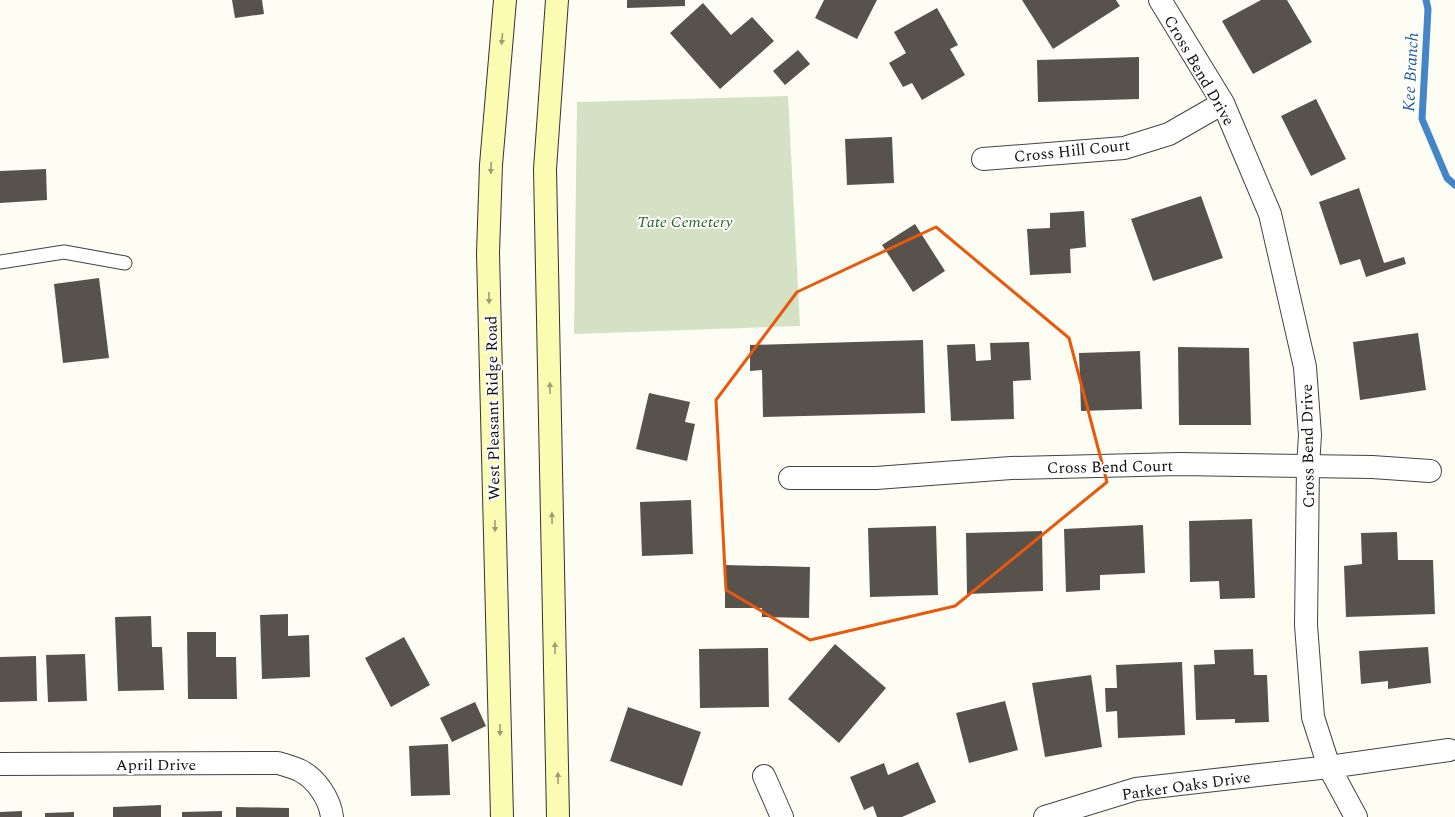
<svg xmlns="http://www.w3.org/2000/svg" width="1455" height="817" viewBox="0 0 1455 817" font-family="Spectral,serif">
	<rect width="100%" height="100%" fill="#fefdf3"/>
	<path fill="#d4e1c4" d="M 788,96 L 800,326 L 574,334 L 577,102 Z"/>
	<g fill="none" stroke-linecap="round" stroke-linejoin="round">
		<path stroke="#4485c8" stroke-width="7" d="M 1426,0 L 1428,9 L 1422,119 L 1447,178 L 1455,185"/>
	</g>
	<path fill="#58524c" d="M 232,0 L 262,0 L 264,14 L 235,18 Z
		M 627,0 L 685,0 L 685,6 L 627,8 Z
		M 824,0 L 877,0 L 857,39 L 815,18 Z
		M 1022,0 L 1116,0 L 1120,6 L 1053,49 Z
		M 1261,0 L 1287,0 L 1312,42 L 1253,74 L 1222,21 Z
		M 703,3 L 731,35 L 752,17 L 774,41 L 720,89 L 670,33 Z
		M 937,8 L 958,45 L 950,49 L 965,75 L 922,100 L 912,83 L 903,87 L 889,63 L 906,53 L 894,32 Z
		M 798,50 L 810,64 L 785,85 L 773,71 Z
		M 1139,57 L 1139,99 L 1038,102 L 1037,60 Z
		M 1316,99 L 1346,159 L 1311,176 L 1281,116 Z
		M 892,137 L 894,183 L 847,185 L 845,139 Z
		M 46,169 L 47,200 L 0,203 L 0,171 Z
		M 1359,188 L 1384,263 L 1404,257 L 1406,264 L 1366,277 L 1360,259 L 1340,265 L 1319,202 Z
		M 1201,196 L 1223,258 L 1153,281 L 1131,219 Z
		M 1084,211 L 1086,247 L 1070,249 L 1071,273 L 1030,275 L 1027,229 L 1050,228 L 1050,213 Z
		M 915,224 L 945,271 L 913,292 L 882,245 Z
		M 99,278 L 109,358 L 63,363 L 54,284 Z
		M 1418,333 L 1426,390 L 1360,400 L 1353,342 Z
		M 923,340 L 925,413 L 763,417 L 762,370 L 750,371 L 750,345 Z
		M 1029,342 L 1031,380 L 1013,381 L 1014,419 L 951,421 L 947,345 L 975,344 L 976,361 L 991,360 L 990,343 Z
		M 1178,347 L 1249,348 L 1251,425 L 1179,425 Z
		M 1140,351 L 1142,409 L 1081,411 L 1079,353 Z
		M 649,393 L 690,402 L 685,422 L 695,424 L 687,461 L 636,449 Z
		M 691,500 L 693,554 L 642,556 L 640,502 Z
		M 1252,519 L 1255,598 L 1220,599 L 1219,581 L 1190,582 L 1189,521 Z
		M 1143,525 L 1145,573 L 1100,575 L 1100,590 L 1066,592 L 1064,529 Z
		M 936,526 L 938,595 L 870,597 L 868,528 Z
		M 1042,531 L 1043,591 L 967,594 L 966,533 Z
		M 1397,532 L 1398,560 L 1433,560 L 1435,614 L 1346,617 L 1344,566 L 1362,564 L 1361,533 Z
		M 725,565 L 810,567 L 809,618 L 762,617 L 762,608 L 725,608 Z
		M 288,614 L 288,636 L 309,635 L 310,677 L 262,679 L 260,615 Z
		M 151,616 L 152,647 L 162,647 L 164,690 L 118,691 L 115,617 Z
		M 187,632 L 216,632 L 216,657 L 236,657 L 237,699 L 188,699 Z
		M 404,637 L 430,685 L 391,707 L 365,658 Z
		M 835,644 L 886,688 L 839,743 L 788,699 Z
		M 1428,647 L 1431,683 L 1388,689 L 1388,681 L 1361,684 L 1359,651 Z
		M 768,648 L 769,707 L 700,708 L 699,649 Z
		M 1253,649 L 1254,675 L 1267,675 L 1269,722 L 1235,723 L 1235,719 L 1196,720 L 1194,665 L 1215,664 L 1214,650 Z
		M 85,654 L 87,701 L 48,702 L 46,655 Z
		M 36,656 L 37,701 L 0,702 L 0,657 Z
		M 1182,662 L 1185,735 L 1118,738 L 1117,711 L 1106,712 L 1105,688 L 1117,688 L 1116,665 Z
		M 1091,675 L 1102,747 L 1045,757 L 1032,683 Z
		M 1005,701 L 1018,750 L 969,763 L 956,713 Z
		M 475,702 L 486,726 L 452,742 L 440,718 Z
		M 628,707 L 701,732 L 682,786 L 610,761 Z
		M 448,744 L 450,795 L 411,796 L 409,746 Z
		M 918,762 L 936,802 L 902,817 L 877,817 L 873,806 L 864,810 L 850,777 L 884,763 L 888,775 Z
		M 161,805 L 161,817 L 113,817 L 113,807 Z
		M 236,807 L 289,808 L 289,817 L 236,817 Z
		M 22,811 L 22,817 L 0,817 L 0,812 Z
		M 222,811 L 222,817 L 182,817 L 182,812 Z
		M 74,812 L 74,817 L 45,817 L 45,813 Z"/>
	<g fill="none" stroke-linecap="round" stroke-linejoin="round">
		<defs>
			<path id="service" d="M 0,262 L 64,252 L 125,263"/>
			<path id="minor" d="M 1160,0 L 1223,103 L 1270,214 L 1305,367 L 1310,435 L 1308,466 L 1306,625 L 1313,717 L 1329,767 L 1356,817
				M 983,159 L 1124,148 L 1169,134 L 1223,103
				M 790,478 L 876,478 L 1011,468 L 1179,464 L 1372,467 L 1430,471
				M 0,764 L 278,763 C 285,765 292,767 299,770 C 316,778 330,799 332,817
				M 764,776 L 782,817
				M 1045,817 L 1136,789 L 1329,767 L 1449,750"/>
			<path id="secondary" d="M 557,0 L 545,169 L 558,817
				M 502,817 L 488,253 L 491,165 L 505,0"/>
		</defs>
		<use href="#service" stroke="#434343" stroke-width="15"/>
		<use href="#minor" stroke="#434343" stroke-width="24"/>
		<use href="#secondary" stroke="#323232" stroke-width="24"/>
		<use href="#service" stroke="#fff" stroke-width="13"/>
		<use href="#minor" stroke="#fff" stroke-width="22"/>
		<use href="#secondary" stroke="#fbfbb1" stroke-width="22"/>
	</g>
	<defs><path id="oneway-solid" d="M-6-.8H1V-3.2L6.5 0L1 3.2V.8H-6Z"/></defs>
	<g fill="#9d9d71">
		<use href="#oneway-solid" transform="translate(502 39) rotate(95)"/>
		<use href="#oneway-solid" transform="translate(491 168) rotate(92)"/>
		<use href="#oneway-solid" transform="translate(489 298) rotate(89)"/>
		<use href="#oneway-solid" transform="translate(550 388) rotate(-91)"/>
		<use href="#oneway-solid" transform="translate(552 518) rotate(-91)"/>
		<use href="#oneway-solid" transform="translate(495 526) rotate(89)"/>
		<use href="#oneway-solid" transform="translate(555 648) rotate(-91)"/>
		<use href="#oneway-solid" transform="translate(500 730) rotate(89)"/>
		<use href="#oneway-solid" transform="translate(558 778) rotate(-91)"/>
	</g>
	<path fill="none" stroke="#e8590c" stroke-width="3" stroke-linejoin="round" d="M 936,227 L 1069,338 L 1107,482 L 955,606 L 810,640 L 726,590 L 716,400 L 797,292 Z"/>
	<g text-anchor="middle" stroke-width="4" stroke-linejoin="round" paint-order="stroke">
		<g font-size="16" fill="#101010" stroke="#fff">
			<text transform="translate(1200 70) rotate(60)" y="6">Cross Bend Drive</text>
			<text transform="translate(1072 150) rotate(-6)" y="6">Cross Hill Court</text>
			<text transform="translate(492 408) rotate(-91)" y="6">West Pleasant Ridge Road</text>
			<text transform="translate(1307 446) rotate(-91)" y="6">Cross Bend Drive</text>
			<text transform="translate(1110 466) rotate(-1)" y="6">Cross Bend Court</text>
			<text x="156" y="770">April Drive</text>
			<text transform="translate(1186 785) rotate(-8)" y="6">Parker Oaks Drive</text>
		</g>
		<g font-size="16" font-style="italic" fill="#296522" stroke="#fff">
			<text x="685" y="227">Tate Cemetery</text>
		</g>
		<g font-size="17" font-style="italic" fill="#1d589d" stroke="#fff">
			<text transform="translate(1410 72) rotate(-87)" y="6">Kee Branch</text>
		</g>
	</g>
</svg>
